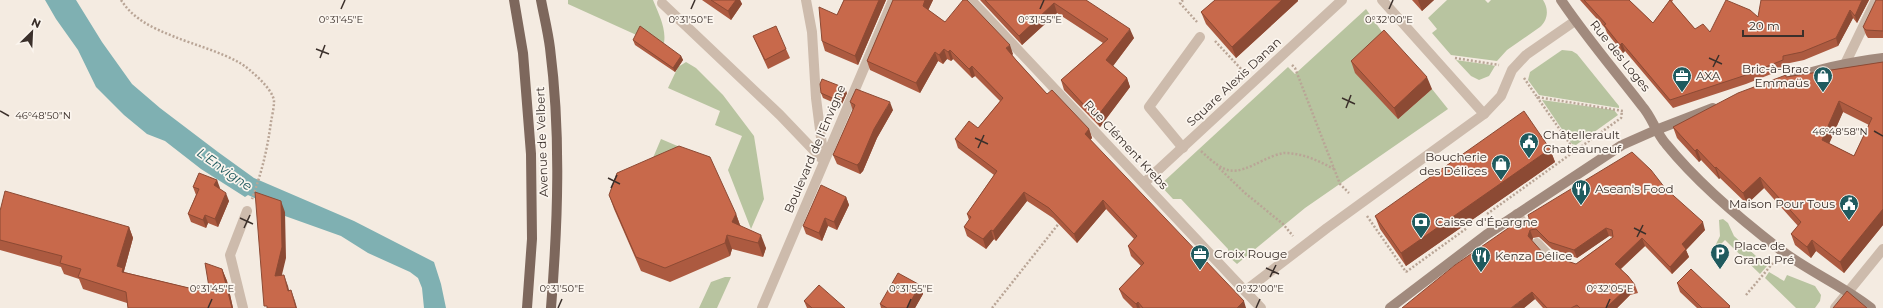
<svg xmlns="http://www.w3.org/2000/svg" width="1883" height="308" viewBox="0 0 1883 308" font-family="Montserrat,sans-serif">
	<rect width="100%" height="100%" fill="#f4ebe1"/>
	<path fill="#b8c4a0" d="M 568,0 L 653,0 C 659,15 668,31 663,47 L 568,4 Z
		M 1447,0 L 1485,0 L 1488,3 L 1491,0 L 1543,0 C 1549,9 1548,20 1540,27 L 1507,50 L 1497,61 L 1451,55 L 1432,33 L 1437,29 L 1428,18 Z
		M 1366,9 L 1389,42 L 1398,119 L 1432,89 L 1448,109 L 1305,208 L 1237,264 L 1228,256 L 1228,249 L 1181,199 L 1173,199 L 1160,185 L 1288,67 L 1295,74 Z
		M 1562,50 L 1572,51 L 1577,54 L 1619,106 L 1619,108 L 1539,95 L 1528,80 L 1530,72 Z
		M 1456,60 L 1491,65 L 1495,66 L 1489,76 L 1479,80 L 1471,76 Z
		M 686,62 L 696,68 L 723,95 L 754,136 L 764,199 L 751,229 L 728,170 L 742,136 L 715,125 L 720,111 L 668,88 L 678,67 Z
		M 1542,100 L 1614,110 L 1618,115 L 1576,145 L 1572,144 Z
		M 661,139 L 694,153 L 647,172 Z
		M 1723,219 L 1728,223 L 1734,236 L 1767,266 L 1760,274 L 1725,240 L 1714,251 L 1713,250 L 1720,236 L 1719,220 Z
		M 1769,272 L 1784,281 L 1787,275 L 1815,286 L 1821,295 L 1820,301 L 1815,308 L 1796,308 L 1765,278 Z
		M 725,277 L 731,277 L 717,308 L 699,308 L 711,282 Z"/>
	<path fill="#7fb0b2" d="M 45,0 L 76,0 L 102,42 L 132,84 L 160,108 L 218,152 L 254,178 L 354,221 L 434,262 L 441,284 L 446,308 L 424,308 L 422,288 L 418,278 L 410,272 L 368,253 L 341,236 L 285,216 L 285,212 L 248,195 L 245,197 L 201,169 L 165,141 L 147,134 L 124,115 L 96,87 L 78,50 L 56,19 Z"/>
	<g fill="none" stroke-linecap="round" stroke-linejoin="round">
		<path stroke="#b9a596" stroke-width="2.5" stroke-dasharray="2 2" stroke-linecap="butt" d="M 121,0 C 134,20 153,28 175,37 C 195,45 221,52 240,63 C 250,69 273,89 274,101 C 274,108 272,116 271,122 C 267,151 262,171 252,199
			M 1183,0 L 1180,3 L 1197,22
			M 1215,41 L 1243,71
			M 1455,58 L 1499,65
			M 1292,65 L 1295,68 L 1340,184 L 1349,193
			M 1524,78 L 1537,97 L 1623,111
			M 1537,97 L 1575,151
			M 1201,151 C 1227,175 1232,176 1264,160 C 1270,157 1278,154 1284,153 C 1303,153 1319,161 1334,169
			M 1219,168 L 1245,193 L 1283,224 L 1293,236
			M 1487,214 L 1621,118 L 1622,111
			M 1367,216 L 1406,272
			M 1406,272 L 1467,228
			M 1746,295 L 1773,263
			M 992,308 L 1060,222"/>
		<path stroke="#cdbbac" stroke-width="10" d="M 1183,148 L 1149,107 L 1200,37
			M 1517,214 L 1525,226
			M 1537,243 L 1548,255 L 1559,259
			M 1245,291 L 1327,228 L 1484,114 L 1501,96 L 1512,70 L 1526,55 L 1575,21"/>
		<path stroke="#cdbbac" stroke-width="10" d="M 806,0 L 812,32 L 816,98 L 824,161
			M 971,0 L 1261,308
			M 1382,0 L 1484,114
			M 662,3 L 780,115 L 824,161
			M 1846,62 L 1876,0
			M 1144,183 L 1342,0
			M 243,308 L 230,255 L 247,211
			M 762,308 L 893,0
			M 1835,308 L 1883,249"/>
		<path stroke="#a18a7d" stroke-width="10" d="M 1561,0 C 1586,37 1615,71 1642,106 C 1652,117 1656,133 1666,144 C 1696,181 1744,222 1782,251 C 1810,272 1843,286 1871,308
			M 1794,78 C 1824,67 1852,62 1883,58
			M 1390,308 L 1486,235 L 1622,145 L 1656,130 L 1713,108"/>
		<path stroke="#7d675c" stroke-width="10" d="M 514,0 L 523,53 L 531,154 L 532,239 L 527,308
			M 541,0 C 544,16 548,32 550,48 C 561,134 558,221 551,308"/>
	</g>
	<path fill="#ac5a40" fill-rule="evenodd" d="M 702,0 L 740,0 L 742,4 L 731,20 Z
		M 844,0 L 886,0 L 858,65 L 825,51 L 822,41 L 837,15 Z
		M 893,0 L 933,0 L 928,10 L 945,22 L 1013,54 L 1012,55 L 1016,60 L 1047,94 L 1089,129 L 1092,138 L 1090,140 L 1246,308 L 1133,308 L 1123,298 L 1119,289 L 1141,266 L 1131,256 L 1128,246 L 1134,239 L 1106,209 L 1077,243 L 1053,218 L 1027,201 L 996,241 L 994,239 L 986,249 L 967,236 L 964,227 L 969,220 L 967,214 L 994,175 L 958,148 L 955,139 L 978,128 L 1000,101 L 975,76 L 972,78 L 953,59 L 951,61 L 947,59 L 943,64 L 938,61 L 920,93 L 870,70 L 867,61 Z
		M 980,0 L 1086,0 L 1134,38 L 1113,66 L 1127,78 L 1130,87 L 1100,127 L 1064,90 L 1061,80 L 1103,43 L 1057,13 L 1022,45 Z
		M 1215,0 L 1298,0 L 1298,1 L 1236,58 L 1206,24 L 1201,12 Z
		M 1412,0 L 1434,0 L 1422,11 Z
		M 1580,0 L 1629,0 L 1653,23 L 1669,1 L 1669,0 L 1673,0 L 1672,2 L 1695,29 L 1710,32 L 1758,17 L 1869,0 L 1857,23 L 1853,18 L 1838,46 L 1804,60 L 1785,64 L 1786,68 L 1746,84 L 1673,108 L 1625,51 L 1623,53 L 1607,33 L 1605,28 Z
		M 1883,0 L 1883,38 L 1868,38 L 1866,35 L 1863,27 Z
		M 753,36 L 786,49 L 790,58 L 768,69 L 757,45 Z
		M 633,40 L 681,56 L 683,60 L 675,72 L 635,45 Z
		M 1351,61 L 1432,89 L 1398,119 L 1355,73 Z
		M 1883,62 L 1883,225 L 1844,273 L 1816,251 L 1811,258 L 1795,245 L 1791,234 L 1798,226 L 1764,188 L 1747,204 L 1720,178 L 1719,179 L 1701,160 L 1699,162 L 1677,138 L 1673,127 L 1786,77 ZM 1843,112 L 1869,125 L 1854,156 L 1829,143 Z
		M 821,93 L 847,93 L 841,106 L 823,98 Z
		M 850,102 L 893,110 L 877,138 L 863,171 L 860,174 L 837,164 L 833,155 L 853,111 Z
		M 1550,149 L 1555,162 L 1406,266 L 1380,229 L 1375,216 Z
		M 217,180 L 219,189 L 229,201 L 218,227 L 208,223 L 206,228 L 191,222 L 188,214 L 196,195 L 193,187 Z
		M 1665,188 L 1705,230 L 1686,250 L 1689,257 L 1672,274 L 1645,246 L 1621,269 L 1635,285 L 1638,293 L 1630,295 L 1617,308 L 1543,308 L 1535,299 L 1524,308 L 1522,225 ZM 1609,236 L 1613,237 L 1576,264 L 1543,253 L 1532,241 L 1533,238 L 1539,237 L 1552,249 L 1577,258 Z
		M 609,195 L 736,214 L 740,225 L 766,248 L 763,257 L 732,249 L 730,256 L 670,282 L 641,271 L 614,209 Z
		M 846,197 L 849,205 L 837,230 L 828,226 L 822,241 L 806,234 L 803,226 Z
		M 0,211 L 129,227 L 133,238 L 124,271 L 124,272 L 210,293 L 222,269 L 227,281 L 233,308 L 128,308 L 127,303 L 83,289 L 79,279 L 64,274 L 61,267 L 0,250 Z
		M 1677,283 L 1730,306 L 1730,308 L 1697,308 L 1680,292 Z
		M 920,285 L 923,294 L 915,308 L 881,308 L 880,304 Z
		M 804,301 L 845,308 L 807,308 Z"/>
	<path fill="#8c4a34" d="M 736,0 L 740,0 L 742,4 L 731,20 L 728,11 Z
		M 879,0 L 886,0 L 858,65 L 855,56 Z
		M 925,0 L 933,0 L 926,15 L 923,6 Z
		M 1282,0 L 1298,0 L 1298,1 L 1236,58 L 1232,47 Z
		M 1418,0 L 1434,0 L 1422,11 Z
		M 1862,0 L 1869,0 L 1857,23 L 1855,16 Z
		M 1054,3 L 1057,13 L 1022,45 L 1019,36 Z
		M 1850,10 L 1853,18 L 1838,46 L 1836,38 Z
		M 1130,29 L 1134,38 L 1110,70 L 1106,60 Z
		M 1622,43 L 1625,51 L 1623,53 L 1620,45 Z
		M 1010,45 L 1013,54 L 1010,57 L 1006,48 Z
		M 944,49 L 947,59 L 943,64 L 939,55 Z
		M 950,50 L 953,59 L 951,61 L 948,52 Z
		M 935,52 L 938,61 L 920,93 L 916,83 Z
		M 681,56 L 683,60 L 675,72 L 673,68 Z
		M 972,66 L 975,76 L 972,78 L 969,69 Z
		M 1427,77 L 1432,89 L 1398,119 L 1394,108 Z
		M 1127,78 L 1130,87 L 1100,127 L 1096,118 Z
		M 845,88 L 847,93 L 841,106 L 839,101 Z
		M 1839,101 L 1843,112 L 1826,151 L 1822,140 Z
		M 890,102 L 893,110 L 877,138 L 863,171 L 860,174 L 857,165 L 874,129 Z
		M 1089,129 L 1092,138 L 1088,143 L 1085,134 Z
		M 1550,149 L 1555,162 L 1406,266 L 1401,253 Z
		M 1697,149 L 1701,160 L 1699,162 L 1695,151 Z
		M 1716,167 L 1720,178 L 1719,179 L 1715,168 Z
		M 1760,177 L 1764,188 L 1747,204 L 1743,193 Z
		M 217,180 L 220,188 L 217,194 L 214,185 Z
		M 1024,192 L 1027,201 L 996,241 L 993,231 Z
		M 226,193 L 229,201 L 218,227 L 215,219 Z
		M 846,197 L 849,205 L 837,230 L 834,222 Z
		M 1103,200 L 1106,209 L 1077,243 L 1074,234 Z
		M 281,201 L 285,212 L 286,258 L 279,287 L 275,276 Z
		M 1883,209 L 1883,225 L 1844,273 L 1840,262 Z
		M 736,214 L 741,228 L 732,222 Z
		M 205,215 L 208,223 L 206,228 L 203,220 Z
		M 825,218 L 828,226 L 822,241 L 819,233 Z
		M 1703,222 L 1705,230 L 1686,250 L 1689,257 L 1672,274 L 1670,267 L 1682,244 Z
		M 129,227 L 133,238 L 124,271 L 127,280 L 117,266 Z
		M 1606,228 L 1609,236 L 1577,258 L 1574,250 Z
		M 991,230 L 994,239 L 986,249 L 983,239 Z
		M 1530,230 L 1533,238 L 1531,244 L 1528,236 Z
		M 727,235 L 732,249 L 730,256 L 725,243 Z
		M 761,235 L 766,248 L 763,257 L 758,243 Z
		M 1642,238 L 1645,246 L 1617,272 L 1615,264 Z
		M 1812,240 L 1816,251 L 1811,258 L 1807,247 Z
		M 222,269 L 227,281 L 233,308 L 232,308 Z
		M 284,275 L 288,286 L 292,302 L 288,291 Z
		M 920,285 L 923,294 L 915,308 L 907,308 Z
		M 1627,288 L 1630,295 L 1617,308 L 1606,308 Z
		M 291,290 L 295,301 L 297,308 L 296,308 Z
		M 1532,292 L 1535,299 L 1524,308 L 1511,308 Z
		M 1244,301 L 1246,308 L 1237,308 Z
		M 1138,302 L 1140,308 L 1137,308 L 1136,304 Z"/>
	<path fill="#c8694b" stroke="#8c4a34" fill-rule="evenodd" d="M 711,0 L 736,0 L 728,11 Z
		M 844,0 L 879,0 L 855,56 L 822,41 L 819,7 L 837,15 Z
		M 893,0 L 925,0 L 923,6 L 945,22 L 963,0 L 967,0 L 1010,45 L 1006,48 L 1016,60 L 1047,94 L 1052,90 L 1089,129 L 1085,134 L 1244,301 L 1237,308 L 1143,308 L 1138,302 L 1136,304 L 1119,289 L 1144,263 L 1128,246 L 1137,236 L 1103,200 L 1074,234 L 1049,208 L 1024,192 L 993,231 L 991,230 L 983,239 L 964,227 L 971,217 L 967,214 L 997,171 L 955,139 L 969,121 L 978,128 L 1003,98 L 972,66 L 969,69 L 950,50 L 948,52 L 944,49 L 939,55 L 935,52 L 916,83 L 867,61 Z
		M 985,0 L 1086,0 L 1130,29 L 1106,60 L 1127,78 L 1096,118 L 1061,80 L 1108,39 L 1054,3 L 1019,36 Z
		M 1215,0 L 1282,0 L 1232,47 L 1201,12 Z
		M 1584,0 L 1629,0 L 1653,23 L 1670,0 L 1695,29 L 1703,24 L 1710,32 L 1726,0 L 1750,10 L 1758,17 L 1761,0 L 1862,0 L 1855,16 L 1850,10 L 1836,38 L 1802,52 L 1783,56 L 1783,60 L 1743,76 L 1670,100 L 1622,43 L 1620,45 L 1604,25 L 1606,24 Z
		M 1876,0 L 1883,0 L 1883,31 L 1866,30 L 1863,27 Z
		M 640,26 L 681,56 L 673,68 L 633,40 Z
		M 776,26 L 786,49 L 765,60 L 753,36 Z
		M 1384,30 L 1427,77 L 1394,108 L 1351,61 Z
		M 1883,62 L 1883,209 L 1840,262 L 1812,240 L 1807,247 L 1791,234 L 1801,222 L 1760,177 L 1743,193 L 1716,167 L 1715,168 L 1697,149 L 1695,151 L 1673,127 L 1738,93 L 1786,75 L 1786,77 ZM 1839,101 L 1872,118 L 1854,156 L 1822,140 Z
		M 822,79 L 845,88 L 839,101 L 821,93 L 820,84 Z
		M 856,89 L 890,102 L 874,129 L 860,162 L 857,165 L 833,155 L 855,105 L 850,102 Z
		M 1524,111 L 1550,149 L 1401,253 L 1375,216 Z
		M 679,146 L 710,157 L 736,214 L 732,222 L 761,235 L 758,243 L 727,235 L 725,243 L 665,268 L 636,257 L 609,195 L 617,173 Z
		M 1632,152 L 1651,170 L 1665,188 L 1703,222 L 1682,244 L 1686,249 L 1670,267 L 1642,238 L 1615,264 L 1628,276 L 1635,285 L 1627,288 L 1606,308 L 1580,308 L 1577,305 L 1571,308 L 1547,308 L 1532,292 L 1511,308 L 1402,308 L 1455,265 L 1517,222 L 1522,225 L 1526,223 L 1529,218 L 1528,215 L 1533,212 ZM 1606,228 L 1612,230 L 1613,237 L 1576,264 L 1543,253 L 1528,236 L 1530,230 L 1536,229 L 1549,242 L 1574,250 Z
		M 199,173 L 217,180 L 214,185 L 226,193 L 215,219 L 205,215 L 203,220 L 188,214 L 199,189 L 193,187 Z
		M 821,185 L 846,197 L 834,222 L 825,218 L 819,233 L 803,226 Z
		M 5,191 L 129,227 L 117,266 L 123,268 L 122,272 L 210,293 L 205,263 L 222,269 L 232,308 L 128,308 L 126,292 L 78,277 L 81,269 L 60,263 L 62,256 L 0,240 L 0,211 Z
		M 255,192 L 281,201 L 282,247 L 275,276 L 284,275 L 288,291 L 291,290 L 296,308 L 267,308 L 267,306 L 264,306 Z
		M 1691,269 L 1730,306 L 1728,308 L 1702,308 L 1677,283 Z
		M 898,273 L 920,285 L 907,308 L 887,308 L 880,304 Z
		M 819,285 L 845,308 L 812,308 L 804,301 Z
		M 1847,291 L 1867,308 L 1833,308 Z"/>
	<path fill="none" stroke="#3b302b" stroke-width="1.5" d="M 341,9 L 345,0M 691,9 L 695,0M 1040,9 L 1044,0M 1389,9 L 1393,0M 316,49 L 329,54M 320,58 L 325,45M 1709,58 L 1722,64M 1713,67 L 1719,55M 1342,98 L 1355,104M 1346,108 L 1351,95M 0,111 L 9,116M 1874,131 L 1883,136M 975,138 L 988,144M 978,148 L 984,135M 608,178 L 620,184M 611,188 L 617,175M 240,218 L 253,224M 244,228 L 250,215M 1634,228 L 1646,234M 1637,237 L 1643,225M 1266,268 L 1279,274M 1270,277 L 1276,265M 208,308 L 212,299M 558,308 L 562,299M 907,308 L 911,299M 1256,308 L 1260,299M 1606,308 L 1610,299"/>
	<defs>
		<symbol id="office-pin" viewBox="-11 -11 22 30"><path d="M0 17L-7.5 6A9.5 9.5 0 1 1 7.5 6Z" fill="#1f5a5e" stroke="#fbf5ee"/><path d="M-6-3h4V-5.5h4V-3h4V5H-6ZM-1-4.5V-3h2v-1.5ZM-6 0V1H6V0Z" fill="#fff"/></symbol>
		<symbol id="shop-pin" viewBox="-11 -11 22 30"><path d="M0 17L-7.5 6A9.5 9.5 0 1 1 7.5 6Z" fill="#1f5a5e" stroke="#fbf5ee"/><path d="M-5-2.5h2.3a2.7 3.5 0 0 1 5.4 0H5L5.5 6h-11ZM-1.5-2.5h3a1.5 2.3 0 0 0-3 0Z" fill="#fff"/></symbol>
		<symbol id="civic-pin" viewBox="-11 -11 22 30"><path d="M0 17L-7.5 6A9.5 9.5 0 1 1 7.5 6Z" fill="#1f5a5e" stroke="#fbf5ee"/><path d="M-.6-6.5H3V-4.5H.6V-3L4-1V1h2V6H-6V1h2V-1L-.6-3ZM-1.2 2.5V6h2.4V2.5Z" fill="#fff"/></symbol>
		<symbol id="restaurant-pin" viewBox="-11 -11 22 30"><path d="M0 17L-7.5 6A9.5 9.5 0 1 1 7.5 6Z" fill="#1f5a5e" stroke="#fbf5ee"/><path d="M-5-6h1v4h1v-4h1v4h1v-4h1v5L-1.5 .5V6h-2V.5L-5-1ZM5-6V6H3V1.5H1.5Q1.5-4 5-6Z" fill="#fff"/></symbol>
		<symbol id="bank-pin" viewBox="-11 -11 22 30"><path d="M0 17L-7.5 6A9.5 9.5 0 1 1 7.5 6Z" fill="#1f5a5e" stroke="#fbf5ee"/><path d="M-6-4H6V4H-6ZM0-2.3a2.3 2.3 0 1 0 0 4.6a2.3 2.3 0 1 0 0-4.6Z" fill="#fff"/></symbol>
		<symbol id="parking-pin" viewBox="-11 -11 22 30"><path d="M0 17L-7.5 6A9.5 9.5 0 1 1 7.5 6Z" fill="#1f5a5e" stroke="#fbf5ee"/><path d="M-3.5-5.5H1a3.5 3.5 0 0 1 0 7H-1V5.5H-3.5ZM-1-3.4V-.6H.8a1.4 1.4 0 0 0 0-2.8Z" fill="#fff"/></symbol>
	</defs>
	<g fill-rule="evenodd">
		<use href="#office-pin" x="1671" y="65" width="22" height="30"/>
		<use href="#shop-pin" x="1812" y="65" width="22" height="30"/>
		<use href="#civic-pin" x="1518" y="131" width="22" height="30"/>
		<use href="#shop-pin" x="1490" y="153" width="22" height="30"/>
		<use href="#restaurant-pin" x="1570" y="178" width="22" height="30"/>
		<use href="#civic-pin" x="1838" y="193" width="22" height="30"/>
		<use href="#bank-pin" x="1410" y="211" width="22" height="30"/>
		<use href="#parking-pin" x="1709" y="242" width="22" height="30"/>
		<use href="#office-pin" x="1189" y="243" width="22" height="30"/>
		<use href="#restaurant-pin" x="1470" y="245" width="22" height="30"/>
	</g>
	<g text-anchor="middle" stroke-width="3.5" stroke-linejoin="round" paint-order="stroke">
		<g font-size="12" fill="#3b302b" stroke="#fbf5ee">
			<text transform="translate(1620 56) rotate(51)" y="4">Rue des Loges</text>
			<text transform="translate(1234 82) rotate(-43)" y="4">Square Alexis Danan</text>
			<text transform="translate(542 142) rotate(-92)" y="4">Avenue de Velbert</text>
			<text transform="translate(1126 145) rotate(47)" y="4">Rue Clément Krebs</text>
			<text transform="translate(815 149) rotate(-67)" y="4">Boulevard de l'Envigne</text>
		</g>
		<g font-size="12" fill="#3b302b" stroke="#fbf5ee" text-anchor="start">
			<text x="1809" y="73" text-anchor="end">Bric-à-Brac<tspan x="1809" dy="14">Emmaüs</tspan></text>
			<text x="1696" y="80">AXA</text>
			<text x="1543" y="139">Châtellerault<tspan x="1543" dy="14">Chateauneuf</tspan></text>
			<text x="1487" y="161" text-anchor="end">Boucherie<tspan x="1487" dy="14">des Délices</tspan></text>
			<text x="1595" y="193">Asean's Food</text>
			<text x="1835" y="208" text-anchor="end">Maison Pour Tous</text>
			<text x="1435" y="226">Caisse d'Épargne</text>
			<text x="1734" y="250">Place de<tspan x="1734" dy="14">Grand Pré</tspan></text>
			<text x="1214" y="258">Croix Rouge</text>
			<text x="1495" y="260">Kenza Délice</text>
		</g>
		<g font-size="13" font-style="italic" fill="#1f5a5e" stroke="#fbf5ee">
			<text transform="translate(225 169) rotate(35)" y="5">L'Envigne</text>
		</g>
	</g>
	<g font-size="10" text-anchor="middle" fill="#3b302b" stroke="#fbf5ee" stroke-width="3.5" stroke-linejoin="round" paint-order="stroke">
		<text x="341" y="23">0°31'45"E</text>
		<text x="691" y="23">0°31'50"E</text>
		<text x="1040" y="23">0°31'55"E</text>
		<text x="1389" y="23">0°32'00"E</text>
		<text x="43" y="119">46°48'50"N</text>
		<text x="1840" y="135">46°48'58"N</text>
		<text x="212" y="292">0°31'45"E</text>
		<text x="562" y="292">0°31'50"E</text>
		<text x="911" y="292">0°31'55"E</text>
		<text x="1260" y="292">0°32'00"E</text>
		<text x="1610" y="292">0°32'05"E</text>
	</g>
	<g transform="translate(32 32) rotate(24)" stroke="#fbf5ee" stroke-width="3" paint-order="stroke">
	<path d="M0-3L7 15L0 10L-7 15Z" fill="#3b302b"/>
	<text y="-6" font-size="11" font-weight="bold" text-anchor="middle" fill="#3b302b">N</text>
	</g>
	<path d="M1743 30v6h60v-6" fill="none" stroke="#3b302b" stroke-width="2"/>
	<text x="1749" y="30" font-size="12" fill="#3b302b" stroke="#fbf5ee" stroke-width="3" paint-order="stroke">20 m</text>
</svg>
